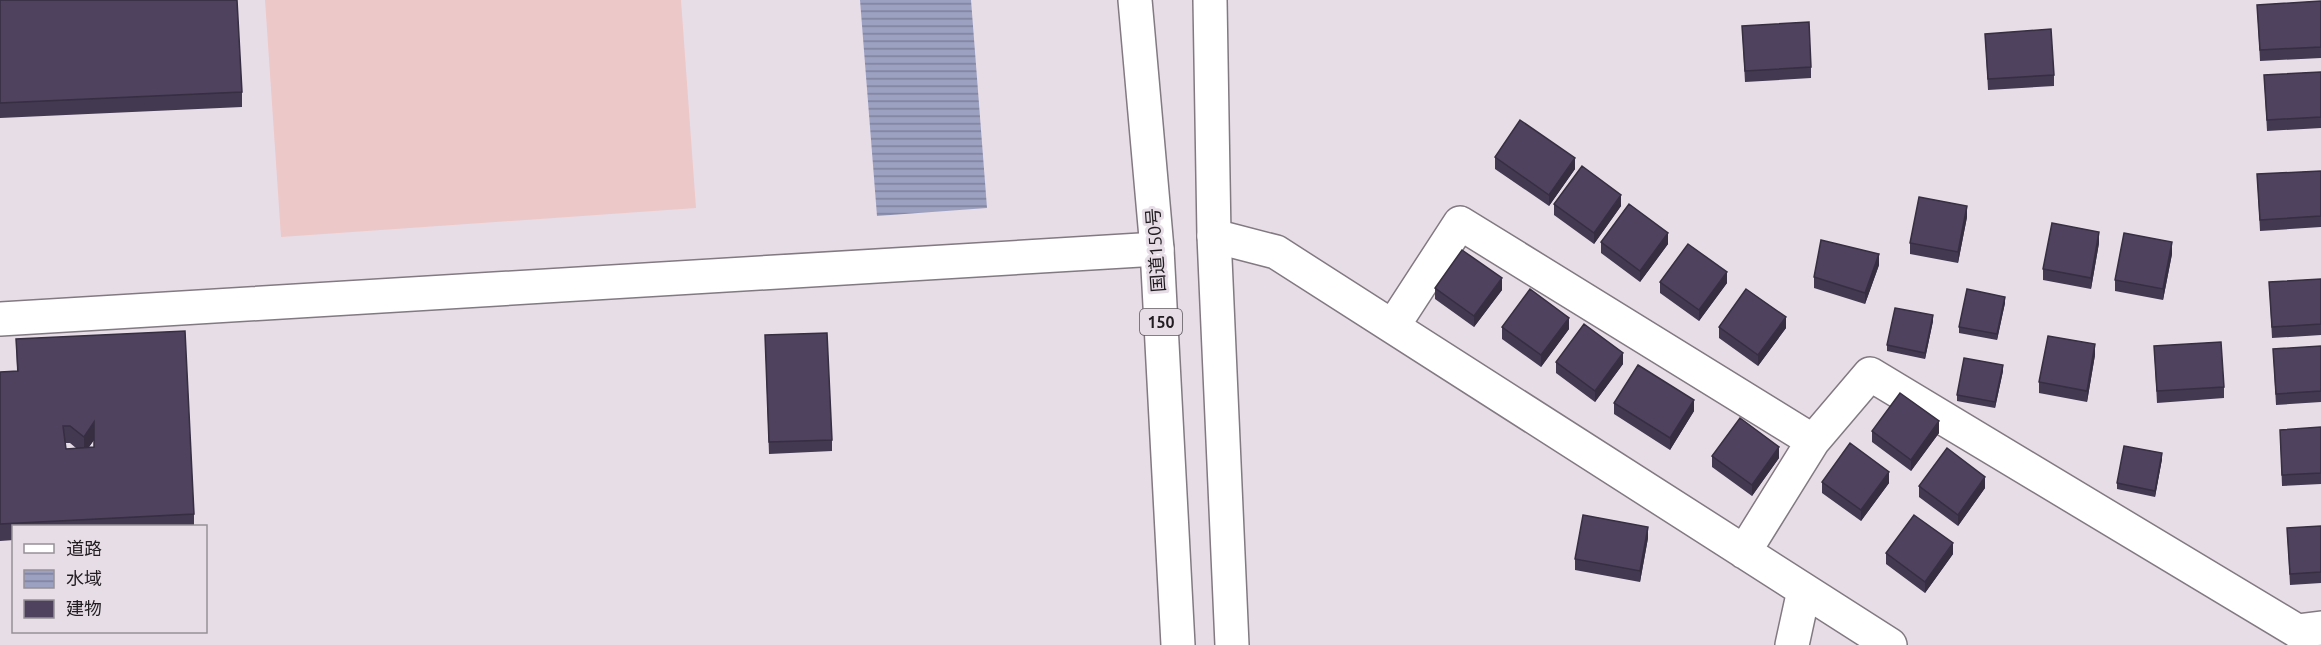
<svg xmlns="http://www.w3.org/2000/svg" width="2321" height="645" viewBox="0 0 2321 645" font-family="Ubuntu,'Noto Sans JP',sans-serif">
	<defs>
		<pattern id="water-rules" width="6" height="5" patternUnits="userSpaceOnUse" patternTransform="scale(1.5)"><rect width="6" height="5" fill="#9ca0c1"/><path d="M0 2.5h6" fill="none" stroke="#7f829c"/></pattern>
	</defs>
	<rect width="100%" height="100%" fill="#e7dde7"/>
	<path fill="#edc8c8" d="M 265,0 L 681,0 L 696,208 L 281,237 Z"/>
	<path fill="url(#water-rules)" d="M 860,0 L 971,0 L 987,208 L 877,216 Z"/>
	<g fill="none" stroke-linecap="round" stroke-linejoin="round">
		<defs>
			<path id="minor" d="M 1214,236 L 1276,252 L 1890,645
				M 0,319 L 1157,249
				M 1393,326 L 1460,223 L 1813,441
				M 1744,552 L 1813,441 L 1870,374 L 2297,631 L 2321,628
				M 1792,645 L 1804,590"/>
			<path id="trunk" d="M 1135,0 L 1157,249 L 1178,645
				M 1210,0 L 1214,236 L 1232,645"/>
		</defs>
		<use href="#minor" stroke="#827981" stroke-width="36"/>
		<use href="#trunk" stroke="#827981" stroke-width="36"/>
		<use href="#minor" stroke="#fff" stroke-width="33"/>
		<use href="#trunk" stroke="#fff" stroke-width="33"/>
	</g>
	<path fill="#433951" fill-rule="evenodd" d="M 0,0 L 242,92 L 242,107 L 0,118 Z
		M 2321,1 L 2321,58 L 2260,61 L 2257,5 Z
		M 1742,26 L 1811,67 L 1811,78 L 1745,82 Z
		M 1985,34 L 2054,75 L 2054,86 L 1988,90 Z
		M 2321,72 L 2321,128 L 2267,131 L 2264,75 Z
		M 1495,157 L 1575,169 L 1549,206 L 1495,169 Z
		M 2321,171 L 2321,227 L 2260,231 L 2257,174 Z
		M 1554,204 L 1621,206 L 1594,244 L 1554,215 Z
		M 1967,217 L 1958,263 L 1910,254 L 1910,243 Z
		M 1601,242 L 1668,244 L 1640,282 L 1601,253 Z
		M 2099,243 L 2091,289 L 2043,280 L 2043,269 Z
		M 2172,254 L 2163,300 L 2115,291 L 2115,280 Z
		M 1879,265 L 1865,304 L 1814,288 L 1814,277 Z
		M 2321,279 L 2321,335 L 2272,338 L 2269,282 Z
		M 1660,282 L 1727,283 L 1699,321 L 1660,293 Z
		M 1435,288 L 1502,290 L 1474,327 L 1435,299 Z
		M 2005,303 L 1997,340 L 1959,333 L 1959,327 Z
		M 1933,321 L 1925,359 L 1887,351 L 1887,345 Z
		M 1502,327 L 1569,329 L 1541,367 L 1502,339 Z
		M 1719,327 L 1786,328 L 1758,366 L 1719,338 Z
		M 765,335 L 832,440 L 832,451 L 769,454 Z
		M 16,339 L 194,514 L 194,526 L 14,526 L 14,540 L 0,541 L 0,372 L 17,371 ZM 94,440 L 94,447 L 89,447 ZM 65,443 L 70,443 L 76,448 L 66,449 Z
		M 2154,346 L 2224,387 L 2224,398 L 2157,403 Z
		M 2321,346 L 2321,402 L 2276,405 L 2273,349 Z
		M 2095,355 L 2087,402 L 2039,393 L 2039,382 Z
		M 1556,362 L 1623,364 L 1595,402 L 1556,373 Z
		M 2003,371 L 1995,408 L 1957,401 L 1957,395 Z
		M 1614,403 L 1694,411 L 1670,450 L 1614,414 Z
		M 2321,427 L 2321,484 L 2282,486 L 2280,430 Z
		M 1872,431 L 1939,433 L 1911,471 L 1872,442 Z
		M 1712,456 L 1779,458 L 1752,496 L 1712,467 Z
		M 2162,459 L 2155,497 L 2117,489 L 2117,483 Z
		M 1822,482 L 1889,483 L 1861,521 L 1822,493 Z
		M 1919,486 L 1985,488 L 1958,526 L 1919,497 Z
		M 2321,526 L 2321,583 L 2290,585 L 2287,528 Z
		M 1648,538 L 1640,582 L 1575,570 L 1575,559 Z
		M 1886,553 L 1953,554 L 1925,593 L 1886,564 Z"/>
	<path fill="#372e42" d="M 1575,158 L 1575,169 L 1549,206 L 1549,195 Z
		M 1621,195 L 1621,206 L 1594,244 L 1594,233 Z
		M 1967,206 L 1967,217 L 1958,263 L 1958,252 Z
		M 2099,232 L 2099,243 L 2091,289 L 2091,278 Z
		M 1668,233 L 1668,244 L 1640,282 L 1640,271 Z
		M 2172,242 L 2172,254 L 2163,300 L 2163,289 Z
		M 1879,254 L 1879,265 L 1865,304 L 1865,293 Z
		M 1727,272 L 1727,283 L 1699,321 L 1699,310 Z
		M 1502,278 L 1502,290 L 1474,327 L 1474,316 Z
		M 2005,297 L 2005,303 L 1997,340 L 1997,334 Z
		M 1933,315 L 1933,321 L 1925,359 L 1925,353 Z
		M 1786,317 L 1786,328 L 1758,366 L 1758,355 Z
		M 1569,318 L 1569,329 L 1541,367 L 1541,355 Z
		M 2095,344 L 2095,355 L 2087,402 L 2087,391 Z
		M 1623,353 L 1623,364 L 1595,402 L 1595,391 Z
		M 2003,365 L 2003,371 L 1995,408 L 1995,402 Z
		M 1694,400 L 1694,411 L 1670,450 L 1670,438 Z
		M 1939,421 L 1939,433 L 1911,471 L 1911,460 Z
		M 94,422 L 94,440 L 84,454 L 84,437 Z
		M 1779,447 L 1779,458 L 1752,496 L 1752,485 Z
		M 2162,453 L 2162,459 L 2155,497 L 2155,491 Z
		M 1889,472 L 1889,483 L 1861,521 L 1861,510 Z
		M 1985,477 L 1985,488 L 1958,526 L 1958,515 Z
		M 1648,527 L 1648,538 L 1640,582 L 1640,571 Z
		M 1953,543 L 1953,554 L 1925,593 L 1925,582 Z"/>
	<path fill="#4e425e" stroke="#372e42" stroke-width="1.5" fill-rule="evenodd" d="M 0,0 L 237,0 L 242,92 L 0,103 Z
		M 2321,1 L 2321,47 L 2260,50 L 2257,5 Z
		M 1809,22 L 1811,67 L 1745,71 L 1742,26 Z
		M 2051,29 L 2054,75 L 1988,79 L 1985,34 Z
		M 2321,72 L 2321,117 L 2267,120 L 2264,75 Z
		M 1520,120 L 1575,158 L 1549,195 L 1495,157 Z
		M 1582,166 L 1621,195 L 1594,233 L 1554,204 Z
		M 2321,171 L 2321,216 L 2260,220 L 2257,174 Z
		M 1919,197 L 1967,206 L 1958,252 L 1910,243 Z
		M 1629,204 L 1668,233 L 1640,271 L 1601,242 Z
		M 2052,223 L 2099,232 L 2091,278 L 2043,269 Z
		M 2124,233 L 2172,242 L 2163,289 L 2115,280 Z
		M 1821,240 L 1879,254 L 1865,293 L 1814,277 Z
		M 1688,244 L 1727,272 L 1699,310 L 1660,282 Z
		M 1462,250 L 1502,278 L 1474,316 L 1435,288 Z
		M 2321,279 L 2321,324 L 2272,327 L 2269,282 Z
		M 1530,289 L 1569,318 L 1541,355 L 1502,327 Z
		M 1746,289 L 1786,317 L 1758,355 L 1719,327 Z
		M 1967,289 L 2005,297 L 1997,334 L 1959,327 Z
		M 1895,308 L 1933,315 L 1925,353 L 1887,345 Z
		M 1584,324 L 1623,353 L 1595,391 L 1556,362 Z
		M 185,331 L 194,514 L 0,524 L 0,372 L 18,371 L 16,339 ZM 94,422 L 94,447 L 66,449 L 63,426 L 70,426 L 84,437 Z
		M 827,333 L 832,440 L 769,442 L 765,335 Z
		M 2048,336 L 2095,344 L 2087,391 L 2039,382 Z
		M 2221,342 L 2224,387 L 2157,391 L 2154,346 Z
		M 2321,346 L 2321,391 L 2276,394 L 2273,349 Z
		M 1964,358 L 2003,365 L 1995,402 L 1957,395 Z
		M 1638,365 L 1694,400 L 1670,438 L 1614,403 Z
		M 1900,393 L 1939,421 L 1911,460 L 1872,431 Z
		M 1740,418 L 1779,447 L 1752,485 L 1712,456 Z
		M 2321,427 L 2321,473 L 2282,475 L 2280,430 Z
		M 1850,443 L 1889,472 L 1861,510 L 1822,482 Z
		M 2124,446 L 2162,453 L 2155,491 L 2117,483 Z
		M 1947,448 L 1985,477 L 1958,515 L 1919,486 Z
		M 1583,515 L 1648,527 L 1640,571 L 1575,559 Z
		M 1914,515 L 1953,543 L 1925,582 L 1886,553 Z
		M 2321,526 L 2321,572 L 2290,574 L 2287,528 Z"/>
	<g text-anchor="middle" stroke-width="6" stroke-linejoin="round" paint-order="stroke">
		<rect fill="#e7dde7" stroke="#5c565b" stroke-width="1.5" x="1140" y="309" width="42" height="26" rx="4.5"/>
		<g font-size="16" font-weight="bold" fill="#201c1f">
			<text x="1161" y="328">150</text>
		</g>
		<g font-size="18" fill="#201c1f" stroke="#e7dde7">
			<text transform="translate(1156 250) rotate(-94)" y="6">国道150号</text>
		</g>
	</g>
	<rect x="12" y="525" width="195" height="108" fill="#e7dde7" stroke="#979097" stroke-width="1.5"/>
	<rect x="24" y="544" width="30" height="9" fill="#ffffff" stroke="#979097" stroke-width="1.5"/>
	<text x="66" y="555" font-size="18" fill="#201c1f">道路</text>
	<rect x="24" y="570" width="30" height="18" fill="url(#water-rules)" stroke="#979097" stroke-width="1.5"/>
	<text x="66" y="585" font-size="18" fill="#201c1f">水域</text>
	<rect x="24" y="600" width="30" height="18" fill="#4e425e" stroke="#979097" stroke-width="1.5"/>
	<text x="66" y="615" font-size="18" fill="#201c1f">建物</text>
</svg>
